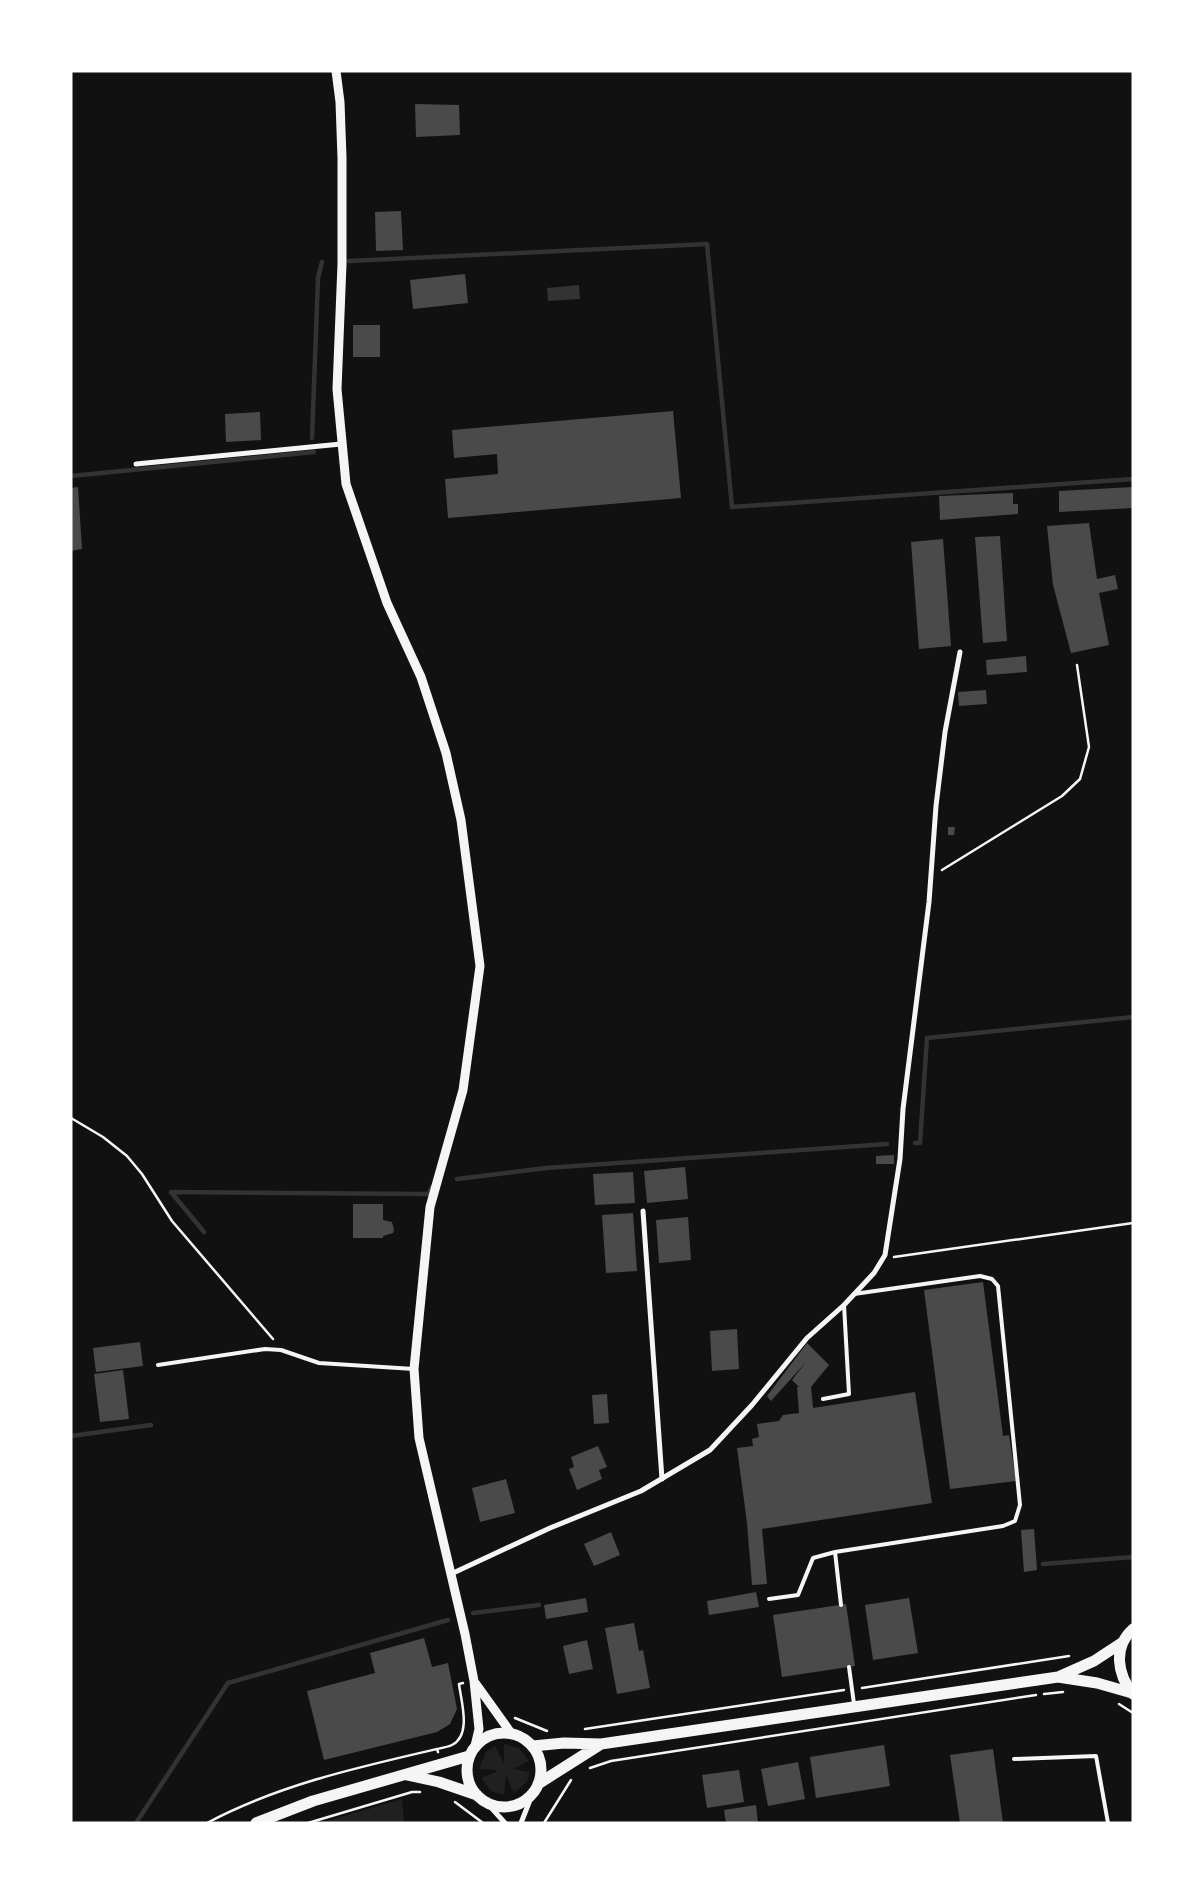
<svg xmlns="http://www.w3.org/2000/svg" width="1204" height="1894" viewBox="0 0 1204 1894" font-family="'Titillium Web',sans-serif">
	<rect width="100%" height="100%" fill="#111"/>
	<path fill="#202020" d="M 504,1744 L 519,1748 L 529,1761 L 513,1769 L 530,1772 L 527,1782 L 514,1793 L 506,1776 L 504,1795 L 491,1791 L 481,1778 L 496,1772 L 496,1770 L 479,1769 L 486,1752 L 495,1746 L 504,1763 Z
		M 402,1799 L 404,1823 L 320,1823 Z"/>
	<path fill="#333" d="M 579,285 L 580,299 L 548,301 L 547,288 Z"/>
	<g fill="none" stroke-linecap="round" stroke-linejoin="round">
		<path stroke="#333" stroke-width="4.5" d="M 349,261 L 707,244 L 732,507 L 1133,479
			M 312,438 L 318,278 L 322,262
			M 71,476 L 314,452
			M 915,1143 L 920,1143 L 927,1038 L 1133,1017
			M 457,1179 L 546,1168 L 887,1144
			M 204,1232 L 171,1192 L 428,1194 L 432,1187
			M 71,1436 L 151,1425
			M 1043,1564 L 1133,1557
			M 473,1613 L 539,1605
			M 136,1823 L 228,1683 L 448,1620"/>
	</g>
	<path fill="#4a4a4a" d="M 415,104 L 459,105 L 460,135 L 416,137 Z
		M 401,211 L 403,250 L 376,251 L 375,212 Z
		M 465,274 L 468,303 L 413,309 L 410,280 Z
		M 353,325 L 380,325 L 380,357 L 353,357 Z
		M 673,411 L 681,498 L 448,518 L 445,479 L 498,474 L 497,454 L 454,458 L 452,430 Z
		M 260,412 L 261,440 L 226,442 L 225,414 Z
		M 78,487 L 82,549 L 71,551 L 71,488 Z
		M 1133,487 L 1133,508 L 1059,512 L 1059,491 Z
		M 1013,493 L 1013,504 L 1018,504 L 1018,514 L 940,520 L 939,496 Z
		M 1089,523 L 1097,579 L 1115,575 L 1118,589 L 1099,593 L 1109,645 L 1071,653 L 1053,585 L 1047,526 Z
		M 1000,536 L 1007,641 L 983,643 L 975,537 Z
		M 943,539 L 951,646 L 919,649 L 911,542 Z
		M 1026,656 L 1027,672 L 987,675 L 986,660 Z
		M 986,690 L 987,704 L 959,706 L 958,692 Z
		M 948,827 L 955,827 L 954,835 L 948,835 Z
		M 894,1155 L 894,1164 L 876,1164 L 876,1156 Z
		M 685,1167 L 688,1199 L 647,1203 L 644,1171 Z
		M 633,1172 L 635,1203 L 595,1205 L 593,1174 Z
		M 353,1204 L 383,1204 L 383,1220 L 392,1222 L 394,1230 L 393,1233 L 383,1236 L 383,1238 L 353,1238 Z
		M 633,1213 L 637,1271 L 606,1273 L 602,1215 Z
		M 688,1217 L 691,1260 L 659,1263 L 656,1220 Z
		M 983,1282 L 1003,1436 L 1009,1435 L 1016,1481 L 950,1489 L 924,1290 Z
		M 737,1329 L 739,1369 L 712,1371 L 710,1331 Z
		M 140,1342 L 143,1366 L 96,1372 L 93,1348 Z
		M 807,1343 L 829,1365 L 811,1387 L 813,1408 L 915,1392 L 932,1503 L 762,1529 L 767,1584 L 752,1585 L 747,1523 L 737,1448 L 753,1446 L 752,1439 L 759,1437 L 757,1424 L 779,1421 L 783,1415 L 799,1413 L 797,1387 L 799,1387 L 792,1380 L 806,1362 L 771,1401 L 767,1396 Z
		M 123,1370 L 129,1419 L 100,1422 L 94,1374 Z
		M 607,1394 L 609,1423 L 594,1424 L 592,1395 Z
		M 598,1446 L 607,1467 L 599,1470 L 602,1479 L 577,1490 L 569,1469 L 574,1467 L 571,1457 Z
		M 506,1479 L 515,1513 L 480,1522 L 472,1488 Z
		M 1034,1529 L 1037,1570 L 1024,1572 L 1021,1530 Z
		M 611,1532 L 620,1555 L 594,1566 L 584,1544 Z
		M 756,1592 L 759,1607 L 709,1615 L 707,1601 Z
		M 586,1598 L 588,1612 L 546,1619 L 544,1605 Z
		M 909,1598 L 918,1653 L 873,1660 L 865,1605 Z
		M 846,1604 L 855,1666 L 782,1677 L 773,1615 Z
		M 634,1623 L 639,1651 L 643,1650 L 650,1688 L 617,1694 L 605,1628 Z
		M 424,1638 L 432,1667 L 448,1663 L 457,1709 L 450,1724 L 437,1732 L 324,1760 L 307,1691 L 375,1673 L 370,1653 Z
		M 587,1640 L 593,1669 L 569,1674 L 563,1646 Z
		M 884,1745 L 890,1786 L 816,1798 L 810,1757 Z
		M 993,1749 L 1003,1823 L 960,1823 L 950,1755 Z
		M 798,1762 L 805,1799 L 768,1806 L 761,1769 Z
		M 739,1770 L 744,1802 L 707,1808 L 702,1775 Z
		M 756,1805 L 758,1823 L 726,1823 L 724,1810 Z"/>
	<g fill="none" stroke-linecap="round" stroke-linejoin="round">
		<path stroke="#f5f5f5" stroke-width="2.5" d="M 942,870 L 1062,796 L 1080,779 L 1089,747 L 1077,665
			M 71,1118 L 103,1137 L 127,1156 L 142,1174 L 172,1221 L 273,1339
			M 894,1257 L 1133,1223
			M 862,1688 L 1069,1656
			M 1044,1694 L 1063,1692
			M 1119,1704 L 1133,1713
			M 515,1718 L 547,1731
			M 585,1729 L 844,1690
			M 438,1752 L 437,1749 C 442,1748 448,1747 452,1745 C 472,1735 461,1701 459,1684 L 463,1683
			M 590,1768 L 611,1761 L 1036,1695
			M 455,1802 L 483,1823
			M 207,1823 C 278,1785 359,1767 437,1749
			M 308,1823 L 412,1792 L 420,1792
			M 544,1823 L 571,1780"/>
		<path stroke="#f5f5f5" stroke-width="4" d="M 158,1365 L 265,1349 L 281,1350 L 319,1363 L 414,1369
			M 823,1399 L 849,1394 L 844,1305
			M 769,1599 L 798,1595 L 813,1558 L 835,1552
			M 841,1605 L 835,1552 L 1003,1526 L 1015,1521 L 1020,1505 L 998,1286 L 992,1279 L 980,1276 L 854,1294
			M 849,1667 L 854,1704
			M 1014,1759 L 1096,1756 L 1108,1823"/>
		<path stroke="#f5f5f5" stroke-width="5" d="M 136,464 L 341,444
			M 643,1211 L 662,1479
			M 451,1574 L 550,1528 L 641,1491 L 710,1450 L 752,1405 L 807,1338 L 844,1305 L 874,1273 L 885,1255 L 900,1159 L 903,1109 L 929,902 L 936,806 L 945,732 L 960,652
			M 486,1802 L 505,1823
			M 521,1823 L 532,1795"/>
		<path stroke="#f5f5f5" stroke-width="9" d="M 336,71 L 340,102 L 342,158 L 342,264 L 337,389 L 346,484 L 387,603 L 421,677 L 446,753 L 461,820 L 480,966 L 463,1090 L 430,1207 L 414,1369 L 419,1438 L 465,1634 L 474,1681 L 479,1729 L 475,1746
			M 476,1684 L 511,1733"/>
		<path stroke="#f5f5f5" stroke-width="11" d="M 1133,1629 C 1113,1647 1117,1674 1133,1694
			M 1058,1677 L 1097,1683 L 1132,1693
			M467 1770a37 37 0 1 1 74 0a37 37 0 1 1-74 0Z
			M 533,1746 L 564,1743 L 601,1744 L 1058,1677 L 1094,1661 L 1123,1642
			M 407,1775 L 439,1782 L 477,1795
			M 538,1784 L 601,1744
			M 256,1823 L 313,1801 L 469,1756"/>
	</g>
	<rect width="1204" height="1894" fill="none" stroke="#ffffff" stroke-width="145"/>
</svg>
